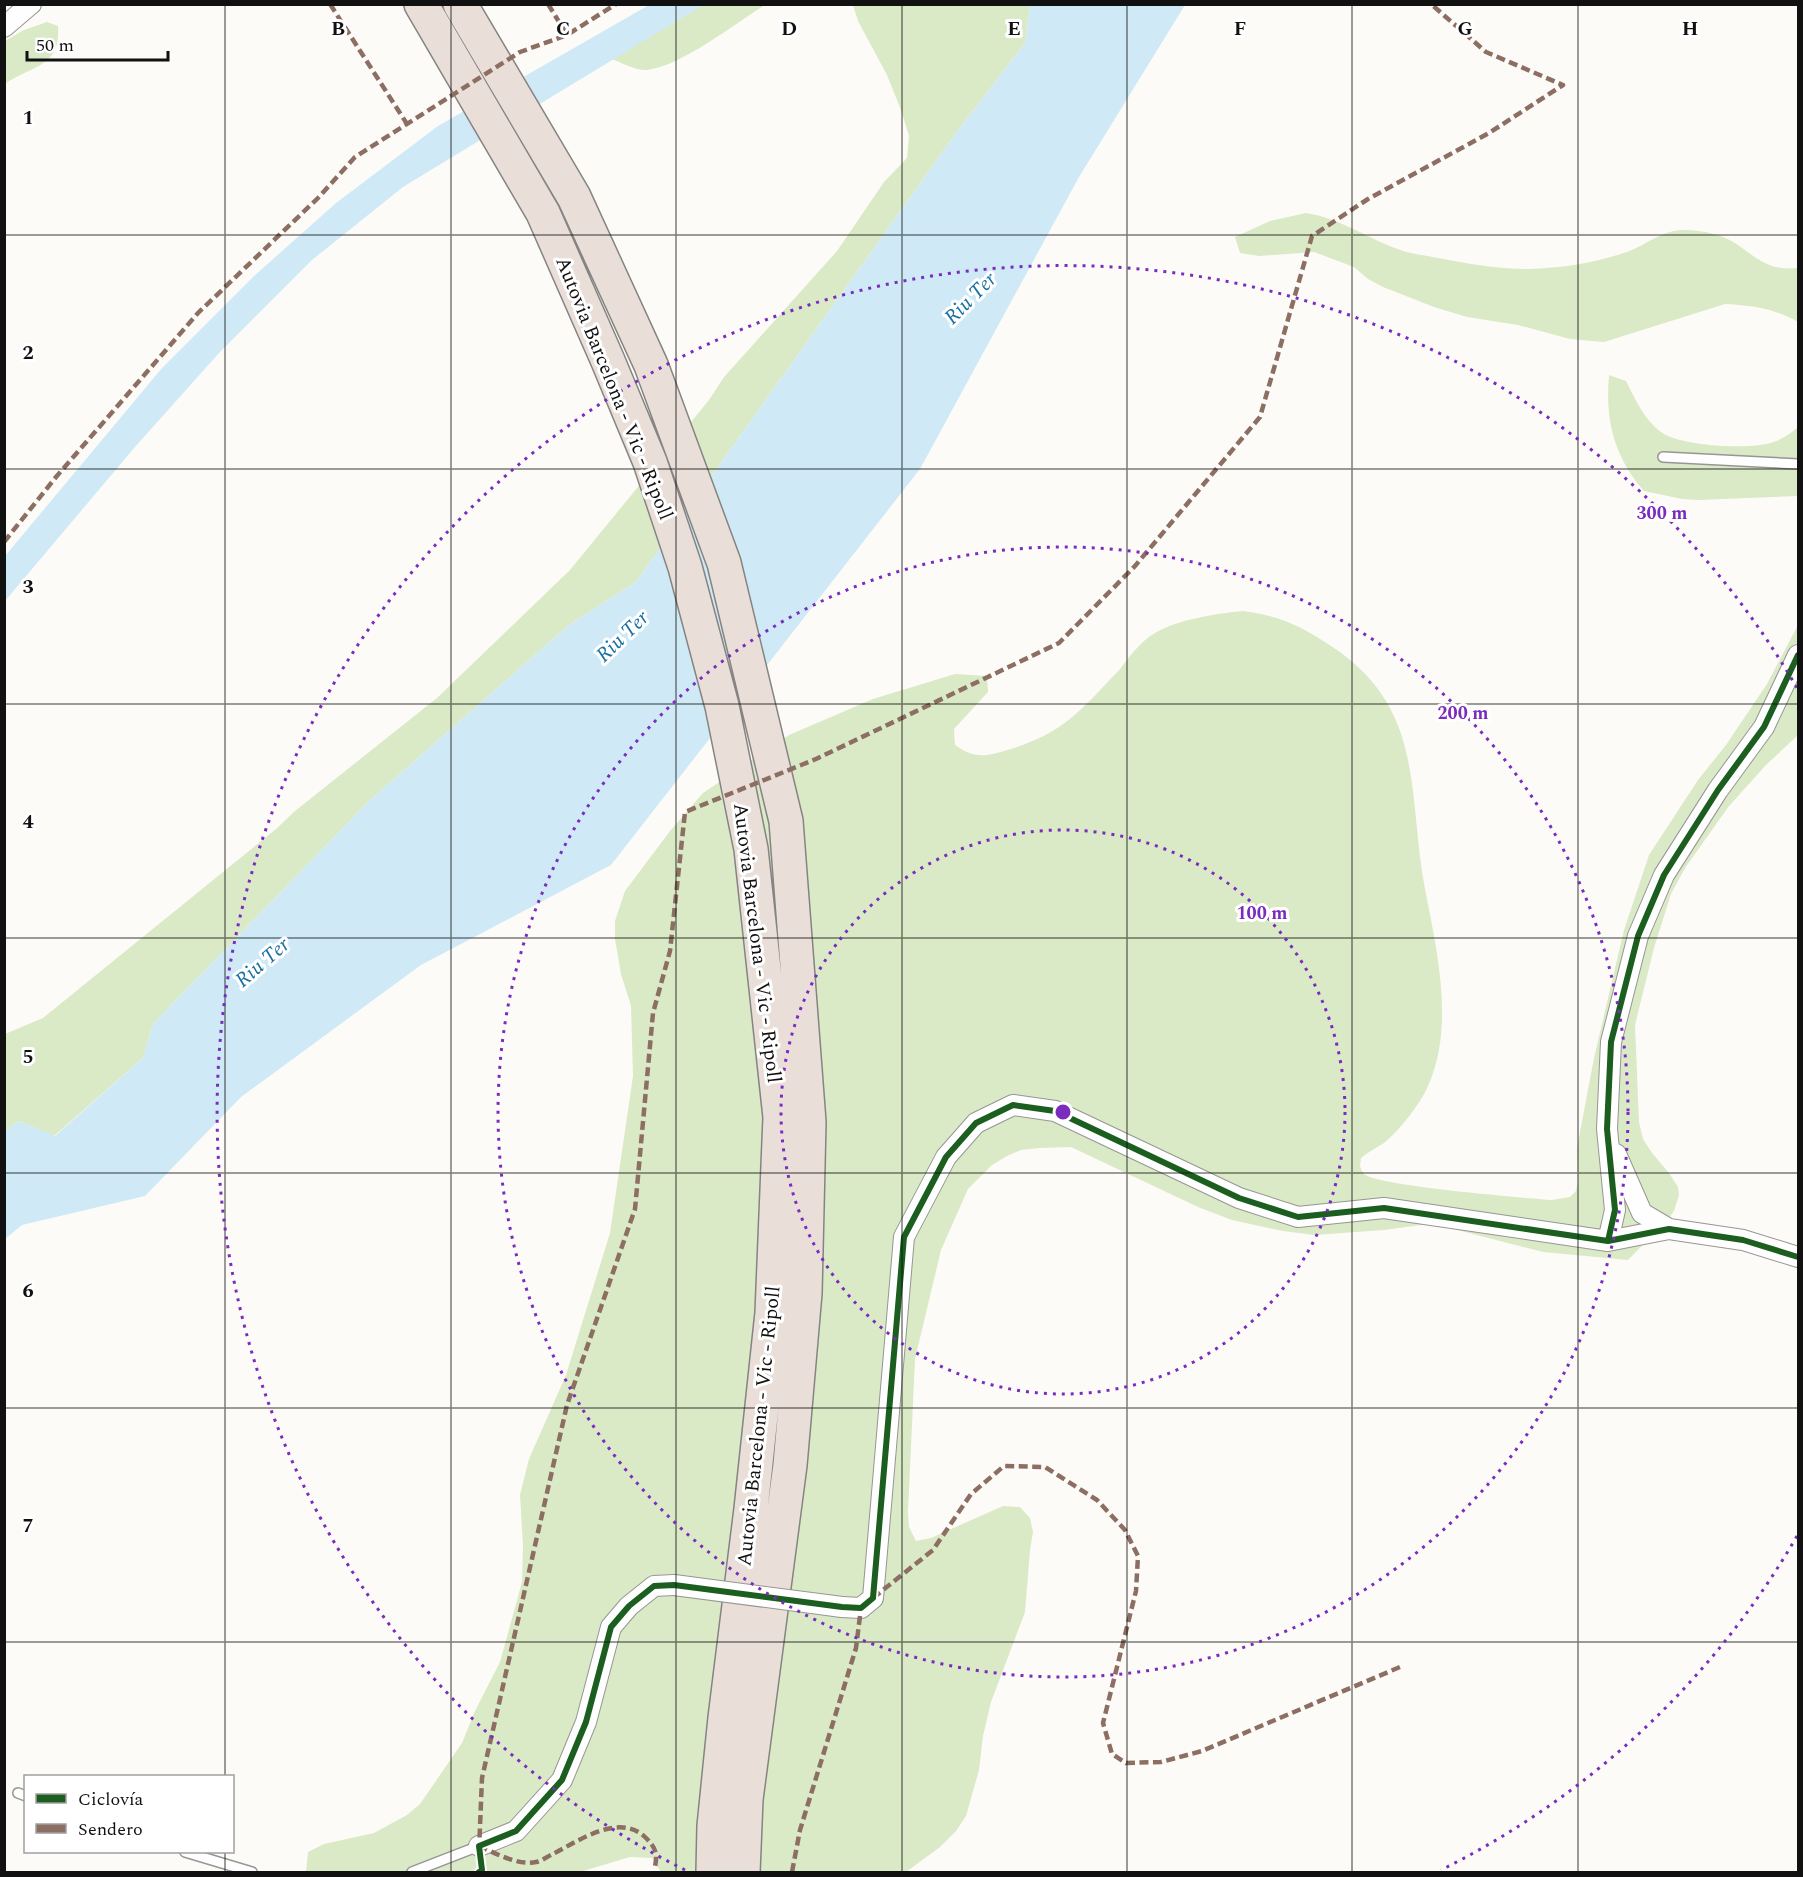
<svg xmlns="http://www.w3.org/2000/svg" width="1803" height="1877" viewBox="0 0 1803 1877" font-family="Spectral,serif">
	<rect width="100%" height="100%" fill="#fdfbf7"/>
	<path fill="#dae9c6" d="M 703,5 L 765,5 C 736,23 680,67 647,70 C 637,71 622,63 612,59 Z
		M 853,5 L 1030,5 L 1025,43 L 956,133 L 636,582 L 569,625 L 368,802 L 153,1024 L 143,1058 L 54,1136 L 19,1121 L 5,1131 L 5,1034 L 43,1018 L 276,829 L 295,811 L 437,698 L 570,570 L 709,400 L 724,377 L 837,251 L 884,182 L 907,158 L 909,136 L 901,110 L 887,75 L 858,21 Z
		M 47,22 L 58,26 C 61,68 32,65 5,84 L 5,41 L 24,30 Z
		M 1306,213 C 1340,218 1370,240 1403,251 C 1414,254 1427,256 1438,258 C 1468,264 1499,269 1529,269 C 1562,268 1595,263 1627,252 C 1648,244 1662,230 1685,230 C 1701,230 1725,235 1738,245 C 1759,260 1770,271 1798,268 L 1798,322 C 1777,309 1750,305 1725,304 L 1604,342 L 1570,339 L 1518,325 L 1467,317 L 1434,307 L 1383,287 L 1368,279 L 1354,267 L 1314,252 L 1259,256 L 1240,253 L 1235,237 L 1270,221 Z
		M 1609,375 L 1626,381 C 1635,399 1646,423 1664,434 C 1686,446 1741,449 1766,444 C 1778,442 1789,435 1798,427 L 1798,496 L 1699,500 L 1682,499 L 1644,491 C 1614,456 1605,421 1609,375 Z
		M 1243,611 C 1280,616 1301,626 1331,646 C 1426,708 1407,793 1425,889 C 1437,951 1455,1026 1428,1086 C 1421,1103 1399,1131 1384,1143 C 1376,1148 1368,1152 1361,1158 L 1360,1166 C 1361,1169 1362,1172 1364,1174 C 1377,1186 1526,1198 1552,1200 L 1570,1197 L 1576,1191 L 1578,1182 L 1577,1148 L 1594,1058 L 1624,930 L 1649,855 L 1698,780 L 1726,745 L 1767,684 L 1798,625 L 1798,735 L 1766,765 L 1729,806 L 1685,868 L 1671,894 L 1654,948 L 1635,1025 L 1639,1122 L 1643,1139 L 1652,1153 L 1669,1173 L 1678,1187 L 1679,1195 L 1674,1211 L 1669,1218 L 1628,1260 L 1543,1252 L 1438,1225 L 1421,1225 L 1384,1230 L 1314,1235 L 1283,1231 L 1232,1220 L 1198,1207 L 1071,1147 L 1039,1148 L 1021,1150 L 1007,1156 L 992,1165 L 968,1189 L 941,1250 L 915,1359 L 908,1512 L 909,1527 L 916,1541 L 931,1538 L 1003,1506 L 1020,1507 L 1030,1518 L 1033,1532 L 1030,1550 L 1025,1612 L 991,1702 L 983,1736 L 979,1770 L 966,1816 L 956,1831 L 940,1847 L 906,1872 L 661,1872 L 652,1858 L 630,1857 L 580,1872 L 306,1872 L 308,1852 L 324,1844 L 374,1833 L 407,1815 L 420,1804 L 462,1743 L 475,1711 L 500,1662 L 522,1582 L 523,1545 L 520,1495 L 529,1459 L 566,1375 L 610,1233 L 633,1076 L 631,1006 L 621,974 L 615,939 L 615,921 L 625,891 L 670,831 L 703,793 L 789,735 L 873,699 L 955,674 L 987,676 L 988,692 L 954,729 L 955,745 C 976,760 987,756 1011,749 C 1055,735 1073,719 1104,686 C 1109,680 1115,675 1120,669 C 1130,656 1140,642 1155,633 C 1176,620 1219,613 1243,611 Z"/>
	<path fill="#cfeaf6" d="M 649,5 L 703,5 L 403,187 L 312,260 L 219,353 L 135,447 L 5,601 L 5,556 L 162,368 L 254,276 L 336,203 L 438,126 Z
		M 1030,5 L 1185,5 L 1079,177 L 920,469 L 611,865 L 421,965 L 241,1097 L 145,1196 L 22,1225 L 5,1239 L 5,1131 L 19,1121 L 55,1136 L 143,1058 L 153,1024 L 368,802 L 569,625 L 636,582 L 956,133 L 1025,43 Z"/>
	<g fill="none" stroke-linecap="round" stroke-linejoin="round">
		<defs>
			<path id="lane" d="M 1663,457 L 1798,464
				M 18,1793 L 26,1796
				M 185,1852 L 252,1872
				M 412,1872 L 479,1846"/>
			<path id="street" d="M 4,27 L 31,4
				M 1616,1154 L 1642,1213 L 1669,1229
				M 1608,1241 L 1615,1210 L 1607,1129 L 1611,1042 L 1638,936 L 1664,875 L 1718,790 L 1764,727 L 1798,655
				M 842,1607 L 861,1608 L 873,1598 L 904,1237 L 946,1157 L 976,1123 L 1013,1105 L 1055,1111 L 1239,1198 L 1298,1217 L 1384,1208 L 1608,1241 L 1669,1229 L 1743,1240 L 1798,1257
				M 479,1846 L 516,1831 L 562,1780 L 586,1722 L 611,1627 L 629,1606 L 654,1586 L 674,1585"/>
			<path id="highway" d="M 421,4 L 543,213 L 608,361 L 650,462 L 685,567 L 722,706 L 751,849 L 780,1117 L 772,1313 L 751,1509 L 725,1718 L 714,1826 L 713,1872
				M 460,4 L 574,197 L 651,365 L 724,563 L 786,821 L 809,1122 L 805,1293 L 790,1465 L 746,1799 L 743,1872"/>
		</defs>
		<use href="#lane" stroke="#979695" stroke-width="12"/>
		<use href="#street" stroke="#979695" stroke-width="22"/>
		<use href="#highway" stroke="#858482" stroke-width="36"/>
		<use href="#lane" stroke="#fffefe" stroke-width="9"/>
		<use href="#street" stroke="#fffefe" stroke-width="20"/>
		<use href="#highway" stroke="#e9dfd8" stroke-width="33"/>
		<defs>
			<path id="street-bridge" d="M 674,1585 L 842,1607"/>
		</defs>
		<use href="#street-bridge" stroke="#979695" stroke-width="22" stroke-linecap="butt"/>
		<use href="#street-bridge" stroke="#fffefe" stroke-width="20"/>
		<path stroke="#8d6e63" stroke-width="4.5" stroke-dasharray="9 4.5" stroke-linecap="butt" d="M 330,4 L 407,124
			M 548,4 L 567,35
			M 4,542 L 56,477 L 198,313 L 318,198 L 355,157 L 520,52 L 567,35 L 616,4
			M 873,1598 L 933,1550 L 971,1494 L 1004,1466 L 1045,1467 L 1097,1500 L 1125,1530 L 1138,1556 L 1136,1591 L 1103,1723 L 1112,1754 L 1126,1763 L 1161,1762 L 1202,1751 L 1400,1667
			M 479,1846 C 495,1853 518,1866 536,1862 C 542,1861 548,1856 553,1854 C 580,1840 620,1812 646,1838 C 655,1847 658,1853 655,1866
			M 479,1851 L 482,1778 L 567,1405 L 635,1209 L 653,1013 L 670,951 L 685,812 L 816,759 L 1059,643 L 1135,566 L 1260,417 L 1312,236 L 1368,199 L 1489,133 L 1563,85 L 1486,52 L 1431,4
			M 792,1872 L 800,1830 L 856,1648 L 861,1608"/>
		<defs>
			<path id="cycleway" d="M 1608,1241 L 1615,1210 L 1607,1129 L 1611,1042 L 1638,936 L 1664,875 L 1718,790 L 1764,727 L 1798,655
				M 479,1872 L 482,1870 L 479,1846 L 516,1831 L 562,1780 L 586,1722 L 611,1627 L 629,1606 L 654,1586 L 674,1585 L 842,1607 L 861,1608 L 873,1598 L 904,1237 L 946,1157 L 976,1123 L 1013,1105 L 1055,1111 L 1239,1198 L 1298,1217 L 1384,1208 L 1608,1241 L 1669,1229 L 1743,1240 L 1798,1257"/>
		</defs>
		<use href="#cycleway" stroke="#fff" stroke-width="10"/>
		<use href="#cycleway" stroke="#1b5e20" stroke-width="6"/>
	</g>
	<path fill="none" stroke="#111" stroke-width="1.5" stroke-opacity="0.55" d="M 225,4 L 225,1776M 451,4 L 451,1872M 676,4 L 676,1872M 902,4 L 902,1872M 1127,4 L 1127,1872M 1352,4 L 1352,1872M 1578,4 L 1578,1872M 4,235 L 1798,235M 4,469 L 1798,469M 4,704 L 1798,704M 4,938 L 1798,938M 4,1173 L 1798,1173M 4,1408 L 1798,1408M 4,1642 L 1798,1642M 225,1852 L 225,1872"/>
	<g fill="none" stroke="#7b2cbf" stroke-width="3" stroke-dasharray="3 6">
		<circle cx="1063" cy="1112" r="282"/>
		<circle cx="1063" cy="1112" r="565"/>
		<path d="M1797 1536A847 847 0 0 1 1441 1870M685 1870A847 847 0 1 1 1797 688"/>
	</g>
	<g text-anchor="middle" stroke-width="6" stroke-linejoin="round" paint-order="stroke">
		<g font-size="20" fill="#111" stroke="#fff">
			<text transform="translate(615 388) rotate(68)" y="7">Autovia Barcelona - Vic - Ripoll</text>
			<text transform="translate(758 943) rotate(83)" y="7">Autovia Barcelona - Vic - Ripoll</text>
			<text transform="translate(758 1426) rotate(-84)" y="7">Autovia Barcelona - Vic - Ripoll</text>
		</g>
		<g font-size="21" font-style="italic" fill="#1b70a2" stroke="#fff">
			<text transform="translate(970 298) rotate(-45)" y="7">Riu Ter</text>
			<text transform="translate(622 636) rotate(-44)" y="7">Riu Ter</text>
			<text transform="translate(262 962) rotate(-41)" y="7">Riu Ter</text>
		</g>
	</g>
	<g font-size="20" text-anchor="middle" font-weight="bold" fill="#111" stroke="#fff" stroke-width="6" stroke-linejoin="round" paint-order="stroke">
		<text x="338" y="35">B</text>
		<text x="563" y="35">C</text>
		<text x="789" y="35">D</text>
		<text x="1014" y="35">E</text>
		<text x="1240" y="35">F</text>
		<text x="1465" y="35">G</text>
		<text x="1690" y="35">H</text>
		<text x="28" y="124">1</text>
		<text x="28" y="359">2</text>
		<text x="28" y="593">3</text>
		<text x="28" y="828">4</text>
		<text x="28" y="1063">5</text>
		<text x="28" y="1297">6</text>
		<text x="28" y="1532">7</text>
	</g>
	<circle cx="1063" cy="1112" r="9" fill="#7b2cbf" stroke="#fff" stroke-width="3"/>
	<g font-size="18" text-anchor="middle" font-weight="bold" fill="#7b2cbf" stroke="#fff" stroke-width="6" stroke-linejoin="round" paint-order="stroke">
		<text x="1662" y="519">300 m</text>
		<text x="1463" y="719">200 m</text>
		<text x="1262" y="919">100 m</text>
	</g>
	<rect width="1803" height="1877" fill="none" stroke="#111111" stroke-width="12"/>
	<rect x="24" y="1775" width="210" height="78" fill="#ffffff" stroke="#a0a0a0" stroke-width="1.5"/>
	<rect x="36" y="1794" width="30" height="9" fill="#1b5e20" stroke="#a0a0a0" stroke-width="1.5"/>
	<text x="78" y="1805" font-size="18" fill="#111111">Ciclovía</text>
	<rect x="36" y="1824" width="30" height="9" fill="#8d6e63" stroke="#a0a0a0" stroke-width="1.5"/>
	<text x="78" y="1835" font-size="18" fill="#111111">Sendero</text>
	<path d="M27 51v9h141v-9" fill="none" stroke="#111111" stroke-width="3"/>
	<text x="36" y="51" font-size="18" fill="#111111" stroke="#ffffff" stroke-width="4.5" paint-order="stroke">50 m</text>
</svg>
